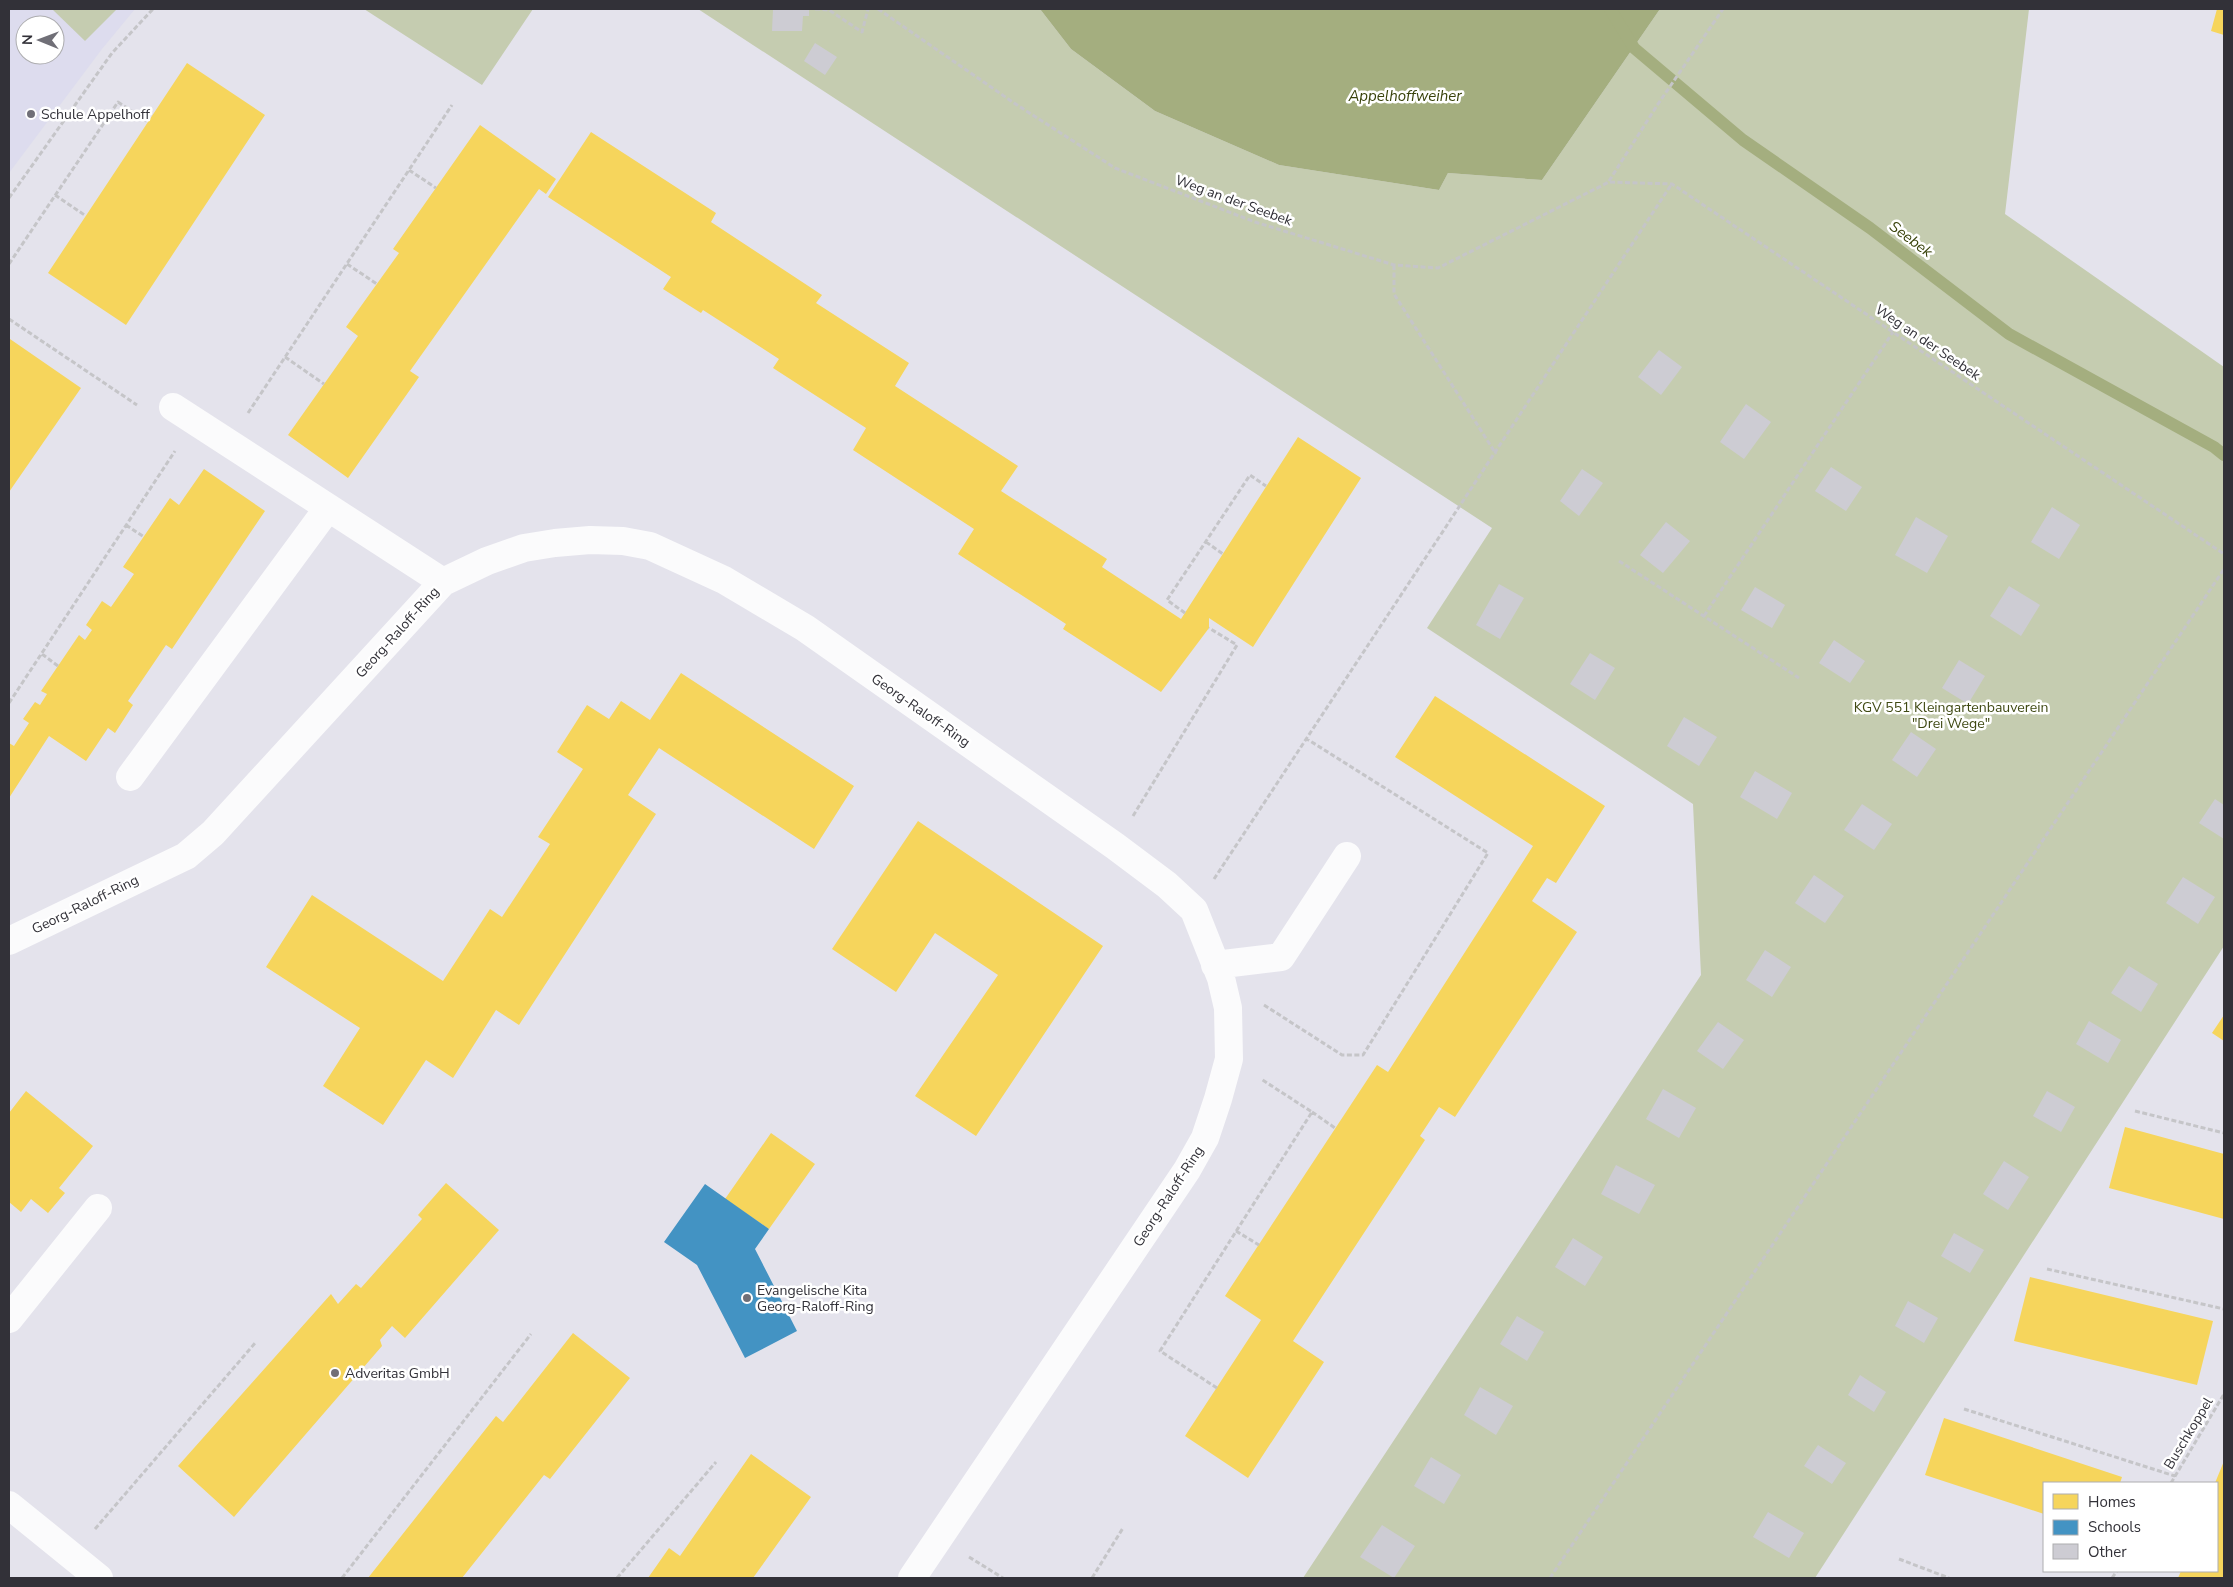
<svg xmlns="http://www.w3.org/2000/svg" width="2233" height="1587" viewBox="0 0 2233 1587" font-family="'Nunito Sans',sans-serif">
	<rect width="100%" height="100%" fill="#e4e3ec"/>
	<path fill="#dddcee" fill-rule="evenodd" d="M 9,9 L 135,9 L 102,49 L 9,173 ZM 25,25 L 55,25 L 55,55 L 25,55 Z"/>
	<path fill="#c5ccb0" d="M 52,9 L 117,9 L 85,41 Z
		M 364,9 L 533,9 L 482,85 Z
		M 698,9 L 1040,9 L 1071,49 L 1155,111 L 1279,165 L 1439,190 L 1448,173 L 1542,180 L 1660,9 L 2029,9 L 2005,214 L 2224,367 L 2224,946 L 1815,1578 L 1303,1578 L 1701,975 L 1693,804 L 1427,628 L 1492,528 Z"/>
	<path fill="#a4ae7f" d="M 1040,9 L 1660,9 L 1542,180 L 1448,173 L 1439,190 L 1279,165 L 1155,111 L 1071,49 Z"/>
	<path fill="#f6d55c" d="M 2217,9 L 2224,9 L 2224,35 L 2211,31 Z
		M 187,63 L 265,115 L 126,325 L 48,273 Z
		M 480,125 L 556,179 L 546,194 L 539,189 L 410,371 L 419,377 L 348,478 L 288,435 L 358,336 L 346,327 L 399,253 L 393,249 Z
		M 591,132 L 716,213 L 711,222 L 822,295 L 816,303 L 909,363 L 895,386 L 1018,466 L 1001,491 L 1107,559 L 1102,567 L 1181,619 L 1298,437 L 1361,478 L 1253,647 L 1209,618 L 1209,628 L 1161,692 L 1063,629 L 1066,624 L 958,554 L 974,529 L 853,450 L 866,428 L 773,368 L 779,359 L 703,310 L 701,313 L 663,289 L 671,277 L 548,197 Z
		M 10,339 L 81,388 L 9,492 L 9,341 Z
		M 204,469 L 265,511 L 172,649 L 166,645 L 128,701 L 133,705 L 115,733 L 108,728 L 86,761 L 49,736 L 9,798 L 9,743 L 14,746 L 29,723 L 23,719 L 35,702 L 40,705 L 47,694 L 41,691 L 79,635 L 85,640 L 92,630 L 86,625 L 102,601 L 111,607 L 134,574 L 123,567 L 170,498 L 179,505 Z
		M 681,673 L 854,786 L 814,849 L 659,748 L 628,795 L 656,814 L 519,1025 L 496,1010 L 453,1078 L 426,1060 L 383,1125 L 323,1086 L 360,1028 L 266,967 L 312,895 L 443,981 L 490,909 L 502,917 L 550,844 L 538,837 L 583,769 L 557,752 L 587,705 L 609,719 L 621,701 L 650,720 Z
		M 1435,696 L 1605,806 L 1556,883 L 1547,878 L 1532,901 L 1577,932 L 1455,1117 L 1439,1107 L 1420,1136 L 1425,1140 L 1293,1341 L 1324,1362 L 1248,1478 L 1185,1436 L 1261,1320 L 1225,1296 L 1377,1065 L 1388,1072 L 1533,846 L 1395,757 Z
		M 918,821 L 1103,946 L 976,1136 L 915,1096 L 998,975 L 935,933 L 896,992 L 832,949 Z
		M 2224,1015 L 2224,1041 L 2212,1033 Z
		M 26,1091 L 93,1146 L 59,1188 L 65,1193 L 48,1213 L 31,1199 L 21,1212 L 9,1202 L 9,1113 Z
		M 2125,1127 L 2224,1154 L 2224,1219 L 2109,1188 Z
		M 771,1133 L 815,1164 L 769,1229 L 725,1199 Z
		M 446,1183 L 499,1230 L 405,1338 L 392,1326 L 380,1340 L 382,1346 L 234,1517 L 178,1466 L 331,1294 L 338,1304 L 356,1284 L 361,1288 L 422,1219 L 418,1215 Z
		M 2030,1277 L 2213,1321 L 2197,1385 L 2014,1341 Z
		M 573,1333 L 630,1378 L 550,1479 L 544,1475 L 462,1578 L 368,1578 L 496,1416 L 503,1422 Z
		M 1944,1418 L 2122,1477 L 2120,1483 L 2044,1483 L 2044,1514 L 1925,1475 Z
		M 751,1454 L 811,1497 L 753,1578 L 648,1578 L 669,1548 L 680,1556 Z
		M 2224,1461 L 2224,1578 L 2178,1578 L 2181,1571 L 2217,1571 L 2215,1483 Z"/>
	<path fill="#4393c3" d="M 705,1184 L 769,1229 L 755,1249 L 797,1331 L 745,1358 L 697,1265 L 664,1242 Z"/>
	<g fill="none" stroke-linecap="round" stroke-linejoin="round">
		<path stroke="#a4ae7f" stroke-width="12" d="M 1610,9 L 1634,48 L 1743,140 L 1870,228 L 2009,334 L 2214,447 L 2224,455"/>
	</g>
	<path fill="#cdccd3" d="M 773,9 L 809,9 L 809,16 L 803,16 L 802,31 L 772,31 Z
		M 815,43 L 837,57 L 825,75 L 804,61 Z
		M 1659,350 L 1682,367 L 1661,395 L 1638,377 Z
		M 1746,404 L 1771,422 L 1744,459 L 1720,442 Z
		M 1831,467 L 1862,487 L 1846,511 L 1815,491 Z
		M 1582,469 L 1603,483 L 1579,516 L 1560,501 Z
		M 2052,507 L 2080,525 L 2059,559 L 2031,542 Z
		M 1916,517 L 1948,536 L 1927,573 L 1895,555 Z
		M 1666,522 L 1690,541 L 1663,573 L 1640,555 Z
		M 1499,584 L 1524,598 L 1500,639 L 1476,625 Z
		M 2009,586 L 2040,605 L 2021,636 L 1990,616 Z
		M 1755,587 L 1785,605 L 1772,628 L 1741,610 Z
		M 1834,640 L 1865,661 L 1850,683 L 1819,663 Z
		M 1590,653 L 1615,668 L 1595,700 L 1570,684 Z
		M 1959,660 L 1985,676 L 1968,704 L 1942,688 Z
		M 1684,717 L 1717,737 L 1699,766 L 1667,746 Z
		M 1911,732 L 1936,749 L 1917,777 L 1892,760 Z
		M 1755,771 L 1792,793 L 1777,819 L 1740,797 Z
		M 2215,799 L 2224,805 L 2224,839 L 2199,823 Z
		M 1862,804 L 1892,824 L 1874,850 L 1844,830 Z
		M 1814,875 L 1844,896 L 1825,923 L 1795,903 Z
		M 2183,877 L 2215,897 L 2198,924 L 2166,903 Z
		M 1765,950 L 1791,967 L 1772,997 L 1746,980 Z
		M 2129,966 L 2158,984 L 2141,1012 L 2111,993 Z
		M 2089,1021 L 2121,1040 L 2108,1063 L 2076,1044 Z
		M 1718,1022 L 1744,1040 L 1723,1069 L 1697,1051 Z
		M 1663,1089 L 1696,1108 L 1679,1138 L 1646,1119 Z
		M 2047,1091 L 2075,1107 L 2061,1132 L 2033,1116 Z
		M 2004,1161 L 2029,1177 L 2008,1210 L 1983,1194 Z
		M 1616,1165 L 1655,1185 L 1639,1214 L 1601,1194 Z
		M 1954,1233 L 1984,1250 L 1970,1273 L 1941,1256 Z
		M 1573,1238 L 1603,1257 L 1585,1286 L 1555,1267 Z
		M 1908,1301 L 1938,1318 L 1924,1343 L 1895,1326 Z
		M 1517,1316 L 1544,1332 L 1527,1361 L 1500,1344 Z
		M 1860,1375 L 1886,1392 L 1874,1412 L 1848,1395 Z
		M 1480,1387 L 1513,1406 L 1496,1435 L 1464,1415 Z
		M 1818,1445 L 1846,1463 L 1832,1484 L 1804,1466 Z
		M 1431,1457 L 1461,1475 L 1444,1504 L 1414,1486 Z
		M 1768,1512 L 1804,1533 L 1789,1558 L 1753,1537 Z
		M 1382,1525 L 1415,1546 L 1394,1578 L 1360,1557 Z"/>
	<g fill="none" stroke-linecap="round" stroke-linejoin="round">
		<path stroke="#c5c5c8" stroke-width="3" stroke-dasharray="5 2.5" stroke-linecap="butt" d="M 815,9 L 829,10 L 862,32 L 868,9
			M 878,9 L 1014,103 L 1115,168 L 1255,222 L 1394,265 L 1438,268 L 1609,182 L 1672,184 L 2224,554
			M 409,170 L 436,188
			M 1609,181 L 1658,104 L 1723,9
			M 55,195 L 86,216
			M 9,198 L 112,53 L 153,9
			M 9,264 L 118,102 L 148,122
			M 347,264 L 377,284
			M 1394,265 L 1394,294 L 1496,454
			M 9,319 L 137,405
			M 285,357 L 324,384
			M 248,413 L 452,105
			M 126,525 L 144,537
			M 1206,542 L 1223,554
			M 1619,561 L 1799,678
			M 1185,613 L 1167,600 L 1250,475 L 1266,486
			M 1704,616 L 1893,332
			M 42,654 L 58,666
			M 9,703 L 175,451
			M 1133,816 L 1237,645 L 1209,628
			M 1214,879 L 1671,185
			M 1264,1005 L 1342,1055 L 1363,1055 L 1488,853 L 1307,739
			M 2135,1111 L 2224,1133
			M 1312,1112 L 1335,1128
			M 1236,1231 L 1259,1245
			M 2047,1269 L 2224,1309
			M 1217,1388 L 1160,1351 L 1312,1112 L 1261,1079
			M 1964,1409 L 2175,1476
			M 2171,1483 L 2224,1394
			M 95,1529 L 256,1342
			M 969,1557 L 1003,1578
			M 1899,1559 L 1949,1578
			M 342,1578 L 531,1334
			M 617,1578 L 716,1462
			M 1092,1578 L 1123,1528
			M 1550,1578 L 2224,569
			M 2112,1578 L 2117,1571"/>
		<path stroke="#fbfbfc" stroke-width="28" d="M 173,407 L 443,582
			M 130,777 L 328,508
			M 9,941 L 186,856 L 213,833 L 443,582 L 487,561 L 524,548 L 555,543 L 590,540 L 623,541 L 650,546 L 724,580 L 805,628 L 1115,846 L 1167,885 L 1194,910 L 1221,978 L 1228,1008 L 1229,1059 L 1218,1099 L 1205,1138 L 1187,1170 L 912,1578
			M 1215,965 L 1281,957 L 1347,856
			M 9,1319 L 98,1208
			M 9,1505 L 99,1578"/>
	</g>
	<g fill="#706f77" stroke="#fff" stroke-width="2">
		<circle cx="31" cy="114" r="5"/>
		<circle cx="747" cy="1298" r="5"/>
		<circle cx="335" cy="1373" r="5"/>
	</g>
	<g text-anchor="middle" stroke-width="5" stroke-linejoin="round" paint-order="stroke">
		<g font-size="14" fill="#323138" stroke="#fff" text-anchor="start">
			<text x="41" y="119">Schule Appelhoff</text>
			<text x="757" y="1295">Evangelische Kita<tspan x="757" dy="16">Georg-Raloff-Ring</tspan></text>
			<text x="345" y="1378">Adveritas GmbH</text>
		</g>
		<g font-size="14" fill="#323138" stroke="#fff">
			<text transform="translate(1234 200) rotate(20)" y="5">Weg an der Seebek</text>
			<text transform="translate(1928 342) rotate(34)" y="5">Weg an der Seebek</text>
			<text transform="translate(397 632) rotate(-48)" y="5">Georg-Raloff-Ring</text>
			<text transform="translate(921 710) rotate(35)" y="5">Georg-Raloff-Ring</text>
			<text transform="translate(85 904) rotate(-26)" y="5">Georg-Raloff-Ring</text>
			<text transform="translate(1168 1196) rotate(-57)" y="5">Georg-Raloff-Ring</text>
			<text transform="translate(2188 1433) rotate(-59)" y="5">Buschkoppel</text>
		</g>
		<g font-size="14" fill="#3f4913" stroke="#fff">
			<text x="1951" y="712">KGV 551 Kleingartenbauverein<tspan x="1951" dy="16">"Drei Wege"</tspan></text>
		</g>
		<g font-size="15" font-style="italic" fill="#38420a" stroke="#fff">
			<text x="1405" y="101">Appelhoffweiher</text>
			<text transform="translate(1911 239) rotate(37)" y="5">Seebek</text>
		</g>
	</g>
	<rect width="2233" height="1587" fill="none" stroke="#323138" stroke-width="20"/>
	<rect x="2043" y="1482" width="175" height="90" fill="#ffffff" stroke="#adadaf"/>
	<rect x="2053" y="1494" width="25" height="15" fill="#f6d55c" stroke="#adadaf"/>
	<text x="2088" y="1507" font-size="15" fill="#323138">Homes</text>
	<rect x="2053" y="1520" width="25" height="15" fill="#4393c3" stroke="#adadaf"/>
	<text x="2088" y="1532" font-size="15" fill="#323138">Schools</text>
	<rect x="2053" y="1544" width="25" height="15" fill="#cdccd3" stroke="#adadaf"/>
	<text x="2088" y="1557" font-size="15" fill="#323138">Other</text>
	<g transform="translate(40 40) rotate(271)"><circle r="24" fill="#ffffff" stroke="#adadaf"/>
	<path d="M0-4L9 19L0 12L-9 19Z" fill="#706f77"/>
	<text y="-8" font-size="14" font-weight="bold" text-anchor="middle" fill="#323138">N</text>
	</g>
</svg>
